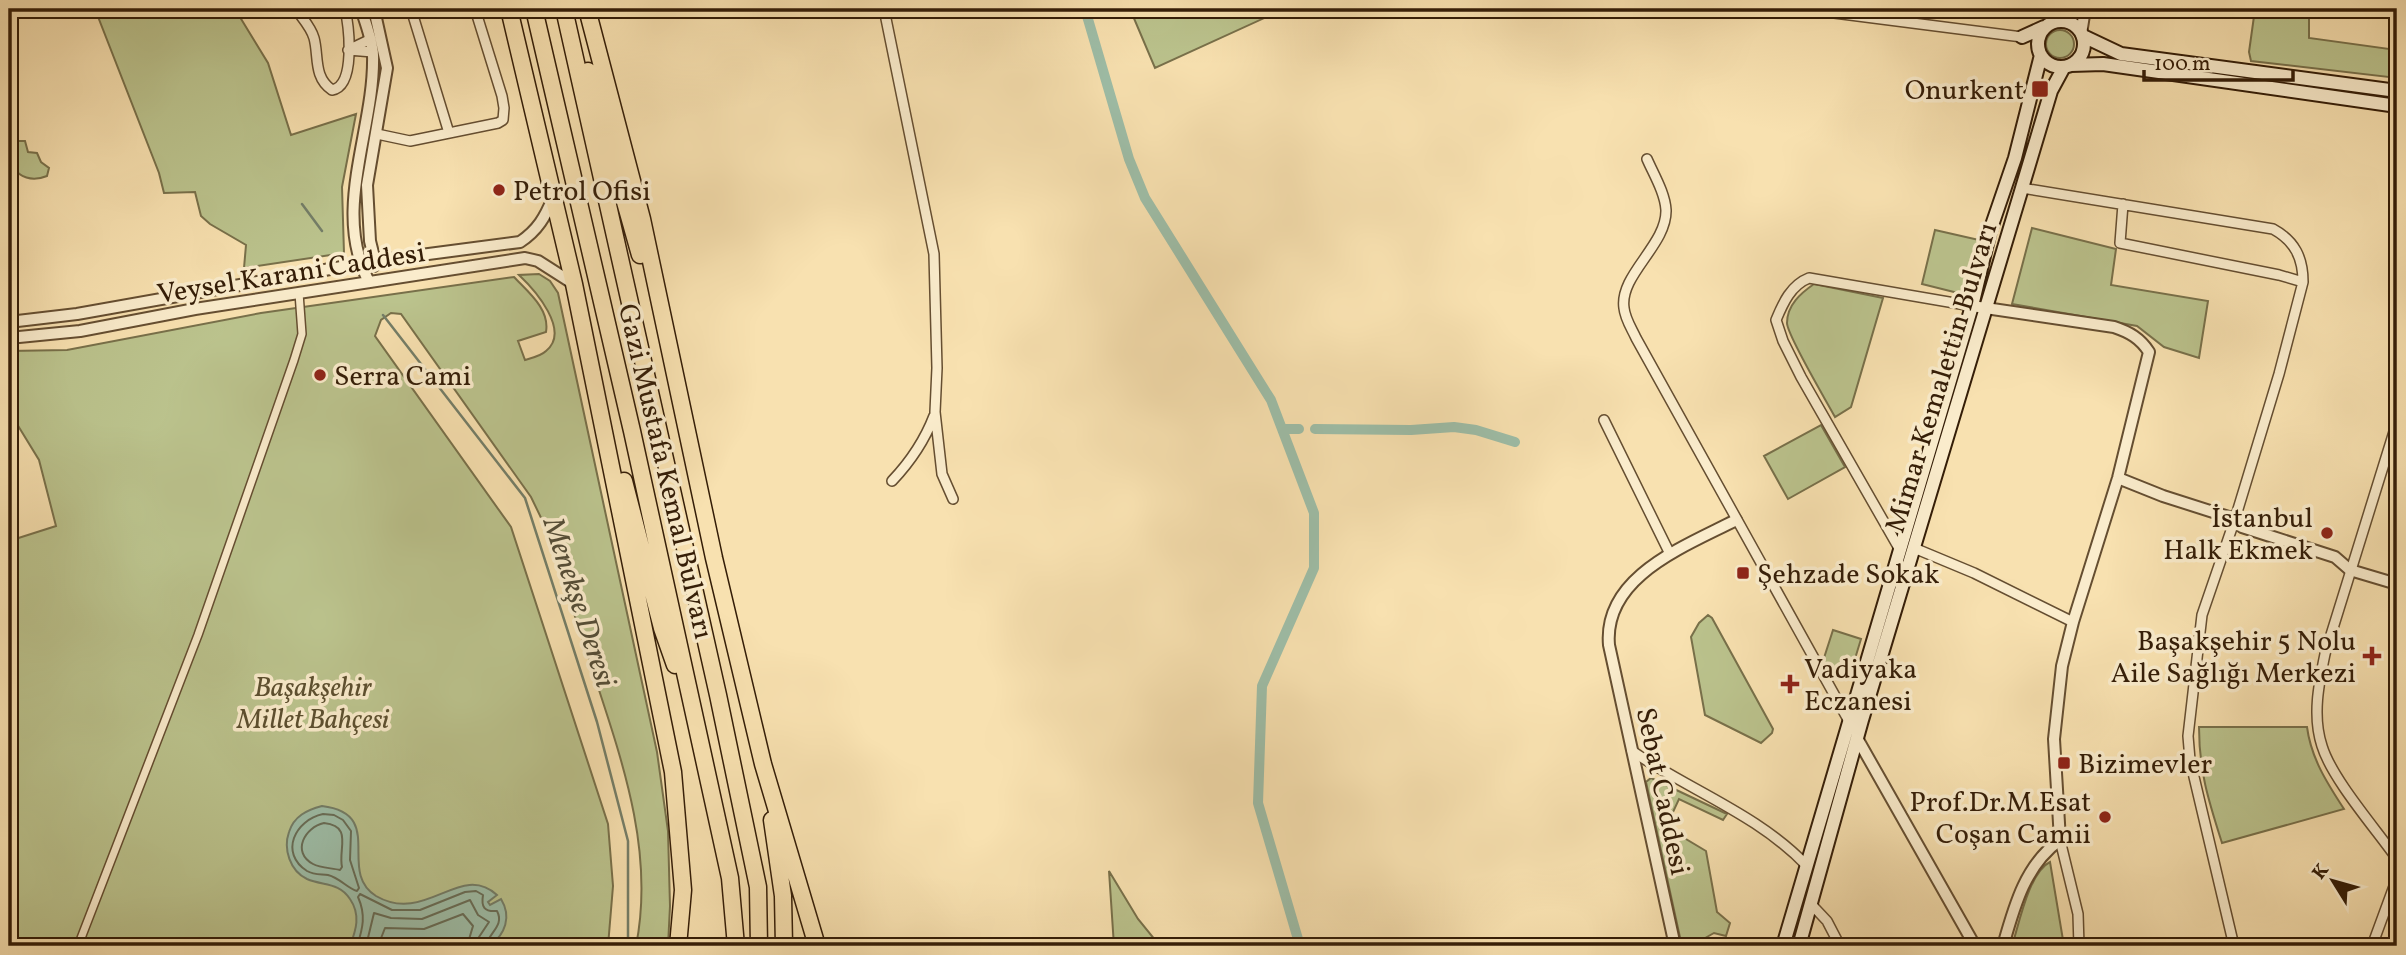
<svg xmlns="http://www.w3.org/2000/svg" width="2406" height="955" viewBox="0 0 2406 955" font-family="Vollkorn,serif">
	<rect width="100%" height="100%" fill="#f8e1b0"/>
	<filter id="stains"><feTurbulence type="fractalNoise" baseFrequency=".00286" numOctaves="4"/><feColorMatrix values="0 0 0 0 .2 0 0 0 0 .09 0 0 0 0 .02 0 0 0 .5 -.17"/></filter>
	<radialGradient id="worn" r=".72"><stop offset=".6" stop-color="#630" stop-opacity="0"/><stop offset="1" stop-color="#630" stop-opacity=".3"/></radialGradient>
	<path fill="#bbc38d" stroke="#78704a" stroke-width="2" d="M 95,9 L 235,9 L 268,63 L 291,135 L 356,114 L 342,187 L 344,253 L 244,268 L 246,245 L 210,224 L 201,216 L 195,192 L 164,193 L 159,173 Z
		M 1130,9 L 1284,9 L 1155,68 Z
		M 2255,9 L 2309,9 L 2309,38 L 2397,50 L 2397,78 L 2251,61 L 2249,52 Z
		M2046 44a14 14 0 1 1 28 0a14 14 0 1 1-28 0Z
		M 17,141 L 25,141 L 28,152 L 37,153 L 41,162 L 49,168 L 47,176 C 15,189 0,152 17,141 Z
		M 2032,228 L 2116,249 L 2111,285 L 2208,301 L 2199,358 L 2164,347 L 2137,326 L 2012,304 Z
		M 1935,230 L 1979,240 L 1966,295 L 1922,284 Z
		M 539,274 L 550,281 L 558,293 L 657,752 L 668,831 L 670,906 L 668,946 L 636,946 C 654,856 625,769 597,684 C 580,632 563,579 545,526 L 531,497 L 401,314 L 391,313 L 381,320 L 375,336 L 511,527 L 608,824 L 613,886 L 608,946 L 9,946 L 9,541 L 56,526 L 39,460 L 9,411 L 9,351 L 67,350 L 261,313 L 514,277 C 528,292 550,309 546,332 L 518,341 L 525,360 C 532,358 541,356 546,351 C 571,331 535,290 519,275 Z
		M 1814,284 L 1883,298 L 1851,407 L 1835,417 C 1827,402 1787,335 1787,323 C 1787,305 1801,293 1814,284 Z
		M 1821,425 L 1845,467 L 1788,499 L 1764,456 Z
		M 1708,615 L 1712,618 L 1773,729 L 1772,733 L 1761,743 L 1705,715 L 1691,637 L 1699,623 Z
		M 1833,630 L 1861,639 L 1851,672 L 1832,676 L 1823,661 Z
		M 2199,727 L 2307,727 C 2311,758 2327,783 2344,809 L 2222,843 C 2209,802 2199,772 2199,727 Z
		M 1651,778 L 1727,814 L 1723,820 L 1679,799 L 1666,827 L 1706,851 L 1717,912 L 1730,923 L 1726,936 L 1714,933 L 1691,946 L 1681,942 L 1646,782 Z
		M 2050,862 L 2064,946 L 2012,946 C 2019,924 2029,872 2050,862 Z
		M 1109,871 L 1138,919 L 1160,946 L 1114,946 Z"/>
	<path fill="#9ebea8" stroke="#747e68" stroke-width="2" d="M 322,806 C 387,814 336,871 376,896 C 426,925 460,861 497,895 L 488,902 L 490,905 L 501,899 C 512,917 505,934 490,946 L 480,943 L 472,946 L 350,946 C 356,930 361,915 350,899 C 339,882 323,886 307,879 C 290,871 283,849 289,832 C 294,816 307,810 322,806 Z"/>
	<g fill="none" stroke-linecap="round" stroke-linejoin="round">
		<path stroke="#696e58" stroke-width="2" d="M 323,814 L 334,815 L 343,820 L 351,831 L 350,860 L 359,888 L 357,891 C 347,888 340,878 328,875 C 321,874 314,875 307,871 C 279,853 295,820 323,814 Z
			M 324,823 C 353,826 338,848 342,867 L 340,870 C 332,868 320,868 313,864 C 291,852 305,827 324,823 Z
			M 357,946 C 363,928 366,915 358,897 L 360,894 L 392,910 L 420,910 L 465,892 L 476,891 L 483,895 C 481,907 484,912 497,911 C 505,926 488,933 486,946
			M 366,946 L 374,913 L 391,918 L 422,919 L 470,900 L 478,915 L 489,922 L 479,937 L 477,946
			M 378,946 L 385,928 L 424,929 L 463,914 L 473,926 L 467,946"/>
		<path stroke="#747e68" stroke-width="2.5" d="M 302,204 L 322,231
			M 383,315 L 525,498 L 597,722 L 628,841 L 628,946"/>
		<path stroke="#9ebea8" stroke-width="10" d="M 1085,9 L 1129,159 L 1145,198 L 1271,400 L 1314,513 L 1314,568 L 1262,686 L 1258,803 L 1300,946
			M 1283,429 L 1299,429
			M 1315,429 L 1411,430 L 1454,427 L 1476,430 L 1515,442"/>
		<defs>
			<path id="pedestrian" d="M 78,946 L 198,635 L 294,360 L 302,334 L 299,293"/>
			<path id="minor" d="M 296,9 C 302,18 311,27 314,38 C 319,56 313,77 332,90 C 356,86 349,27 345,9
				M 411,9 L 449,133
				M 884,9 L 934,254 L 937,368 L 935,412 L 942,474 L 953,499
				M 1803,9 L 2022,37
				M 371,39 L 348,50 L 373,52
				M 377,134 L 410,141 L 498,123 L 503,120 L 504,108 L 502,96 L 475,9
				M 1647,159 C 1654,175 1665,193 1666,210 C 1667,245 1619,275 1624,308 C 1625,319 1632,329 1636,338 L 1850,723
				M 2022,188 L 2273,229 C 2295,241 2303,258 2303,282 L 2279,374 L 2235,519 L 2202,615 L 2188,736 L 2190,760 L 2234,946
				M 2123,204 L 2120,243 L 2279,275 L 2303,282
				M 1604,420 L 1670,554
				M 2397,422 L 2325,654 C 2319,683 2312,716 2322,746 C 2332,779 2376,829 2397,859
				M 892,481 C 911,461 924,442 934,416
				M 1914,548 L 1974,573 L 2073,622
				M 1900,550 L 1801,377 L 1783,341 L 1776,320 C 1783,303 1791,285 1809,278 L 1972,306
				M 1632,751 C 1689,790 1759,815 1807,866
				M 2060,840 L 2078,914 L 2079,946
				M 1811,904 L 1827,921 L 1840,946
				M 2372,946 L 2397,878"/>
			<path id="tertiary" d="M 361,9 C 366,24 372,39 373,55 C 375,130 331,210 369,282
				M 2052,23 L 2064,9
				M 2081,34 L 2085,9
				M 374,266 L 375,261 L 370,241 L 367,185 L 387,68 L 374,9
				M 1972,306 L 2114,327 C 2129,332 2140,338 2149,352 L 2118,478 L 2073,622 L 2062,666 L 2054,739 L 2060,840 C 2025,865 2014,907 2003,946
				M 9,322 L 77,314 L 375,261 L 520,242 C 538,230 545,217 553,198
				M 9,338 L 80,331 L 195,309 L 525,258 L 538,261 L 574,284
				M 2118,478 L 2163,496 L 2235,519 L 2242,527 L 2335,557 L 2350,570 L 2397,584
				M 1857,738 L 1975,946
				M 1675,946 L 1609,645 C 1603,576 1686,546 1736,520"/>
			<path id="secondary" d="M2038 44a23 23 0 1 1 46 0a23 23 0 1 1-46 0Z
				M 2083,36 L 2121,54 L 2397,91
				M 2022,37 L 2044,27
				M 2071,65 L 2103,64 L 2397,106
				M 1783,946 L 1972,306 L 1990,231 L 2015,158 L 2041,55
				M 1799,946 L 1862,720 L 2022,188 L 2051,91 L 2064,67"/>
			<path id="trunk" d="M 509,9 L 574,284 L 673,772 L 683,890 L 678,946
				M 534,9 L 632,431 L 730,878 L 736,946
				M 564,9 L 718,695 L 758,887 L 759,946
				M 587,9 L 642,219 L 714,558 L 763,764 L 817,946
				M 588,71 L 640,255
				M 624,481 L 662,628 L 675,665
				M 772,820 L 783,896 L 784,946"/>
		</defs>
		<use href="#pedestrian" stroke="#654e31" stroke-width="10"/>
		<use href="#minor" stroke="#654e31" stroke-width="12"/>
		<use href="#tertiary" stroke="#654e31" stroke-width="14"/>
		<use href="#secondary" stroke="#341d07" stroke-width="16"/>
		<use href="#trunk" stroke="#341d07" stroke-width="19"/>
		<use href="#pedestrian" stroke="#faeccc" stroke-width="7"/>
		<use href="#minor" stroke="#faeccc" stroke-width="9"/>
		<use href="#tertiary" stroke="#faeccc" stroke-width="10"/>
		<use href="#secondary" stroke="#faeccc" stroke-width="12"/>
		<use href="#trunk" stroke="#f8e1b0" stroke-width="16"/>
	</g>
	<g fill="#8f2418" stroke="#faeccc" stroke-width="2.5">
		<rect x="2031" y="80" width="18" height="18" rx="3.5"/>
		<circle cx="499" cy="190" r="7"/>
		<circle cx="320" cy="375" r="7"/>
		<circle cx="2327" cy="533" r="7"/>
		<rect x="1736" y="566" width="14" height="14" rx="3.5"/>
		<path d="M2368.5 645.5h7v7h7v7h-7v7h-7v-7h-7v-7h7z"/>
		<path d="M1786.5 673.5h7v7h7v7h-7v7h-7v-7h-7v-7h7z"/>
		<rect x="2057" y="756" width="14" height="14" rx="3.5"/>
		<circle cx="2105" cy="817" r="7"/>
	</g>
	<g text-anchor="middle" stroke-width="7" stroke-linejoin="round" paint-order="stroke">
		<g font-size="28" fill="#341d07" stroke="#faeccc" text-anchor="start">
			<text x="2024" y="99" text-anchor="end">Onurkent</text>
			<text x="513" y="200">Petrol Ofisi</text>
			<text x="334" y="385">Serra Cami</text>
			<text x="2313" y="527" text-anchor="end">İstanbul<tspan x="2313" dy="32">Halk Ekmek</tspan></text>
			<text x="1757" y="583">Şehzade Sokak</text>
			<text x="2356" y="650" text-anchor="end">Başakşehir 5 Nolu<tspan x="2356" dy="32">Aile Sağlığı Merkezi</tspan></text>
			<text x="1804" y="678">Vadiyaka<tspan x="1804" dy="32">Eczanesi</tspan></text>
			<text x="2078" y="773">Bizimevler</text>
			<text x="2091" y="811" text-anchor="end">Prof.Dr.M.Esat<tspan x="2091" dy="32">Coşan Camii</tspan></text>
		</g>
		<g font-size="28" fill="#341d07" stroke="#faeccc">
			<text transform="translate(291 272) rotate(-9)" y="10">Veysel Karani Caddesi</text>
			<text transform="translate(1940 377) rotate(-73)" y="10">Mimar Kemalettin Bulvarı</text>
			<text transform="translate(667 471) rotate(77)" y="10">Gazi Mustafa Kemal Bulvarı</text>
			<text transform="translate(1664 791) rotate(78)" y="10">Sebat Caddesi</text>
		</g>
		<g font-size="28" font-style="italic" fill="#5c4f2f" stroke="#faeccc">
			<text x="313" y="696">Başakşehir<tspan x="313" dy="32">Millet Bahçesi</tspan></text>
		</g>
		<g font-size="30" font-style="italic" fill="#544d37" stroke="#faeccc">
			<text transform="translate(580 602) rotate(72)" y="10">Menekşe Deresi</text>
		</g>
	</g>
	<rect width="2406" height="955" fill="none" stroke="#f8e1b0" stroke-width="35"/>
	<rect x="10" y="10" width="2385" height="934" fill="none" stroke="#341d07" stroke-width="3.5"/>
	<rect x="18" y="18" width="2371" height="920" fill="none" stroke="#341d07" stroke-width="2"/>
	<g transform="translate(2333 881) rotate(307)" stroke="#faeccc" stroke-width="5" paint-order="stroke">
	<path d="M0-5L12 26L0 18L-12 26Z" fill="#341d07"/>
	<text y="-10" font-size="19" font-weight="bold" text-anchor="middle" fill="#341d07">K</text>
	</g>
	<path d="M2144 70v10h149v-10" fill="none" stroke="#341d07" stroke-width="3.5"/>
	<text x="2154" y="70" font-size="21" fill="#341d07" stroke="#faeccc" stroke-width="5" paint-order="stroke">100 m</text>
	<rect width="100%" height="100%" filter="url(#stains)"/>
	<rect width="100%" height="100%" fill="url(#worn)"/>
</svg>
